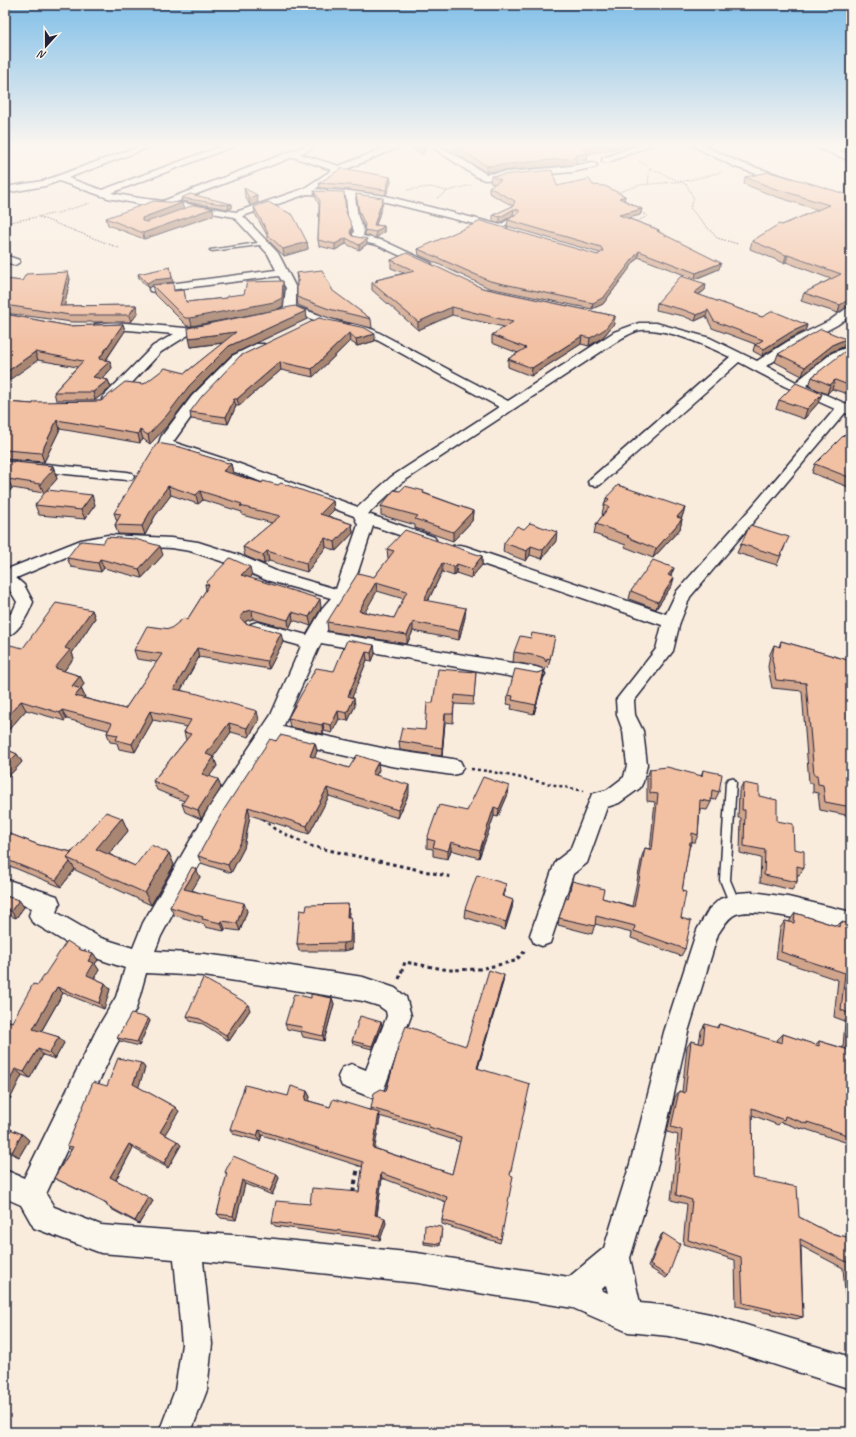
<svg xmlns="http://www.w3.org/2000/svg" width="856" height="1437" viewBox="0 0 856 1437" font-family="Caveat,sans-serif">
	<rect width="100%" height="100%" fill="#f9ecdd"/>
	<filter id="ink" filterUnits="userSpaceOnUse"><feTurbulence type="fractalNoise" baseFrequency=".025" numOctaves="2"/><feDisplacementMap in="SourceGraphic" scale="8" xChannelSelector="R" yChannelSelector="G"/><feConvolveMatrix kernelMatrix="1 2 1 2 8 2 1 2 1" color-interpolation-filters="sRGB"/></filter>
	<g filter="url(#ink)">
		<g fill="none" stroke-linecap="round" stroke-linejoin="round">
			<defs>
				<path id="service" d="M 514,216 L 518,217 L 501,228 L 497,227 Z
					M 264,242 L 266,243 L 266,244 L 212,251 L 210,250 Z
					M 731,778 L 734,779 L 736,782 L 730,880 L 740,904 L 739,907 L 735,909 L 731,907 L 720,880 L 726,782 L 728,779 Z"/>
				<path id="minor" d="M 143,145 L 155,145 L 68,178 L 102,190 L 225,145 L 237,145 L 111,193 L 139,198 L 163,201 L 307,145 L 319,145 L 300,154 L 339,166 L 392,145 L 404,145 L 342,171 L 315,189 L 350,191 L 386,196 L 505,226 L 507,228 L 505,230 L 502,231 L 386,202 L 355,197 L 358,217 L 364,231 L 363,236 L 384,241 L 431,263 L 432,265 L 427,268 L 377,245 L 353,240 L 352,238 L 354,231 L 348,217 L 346,196 L 307,194 L 243,216 L 278,253 L 296,288 L 296,307 L 346,324 L 357,324 L 374,330 L 508,401 L 614,332 L 639,323 L 656,323 L 710,338 L 757,361 L 790,340 L 829,321 L 847,308 L 851,307 L 851,315 L 837,325 L 798,346 L 766,366 L 796,382 L 832,353 L 851,346 L 851,354 L 840,359 L 806,386 L 851,406 L 851,415 L 845,413 L 690,597 L 680,622 L 673,651 L 634,701 L 635,715 L 643,731 L 647,765 L 643,782 L 640,788 L 619,803 L 607,807 L 587,863 L 573,874 L 550,943 L 542,946 L 534,943 L 530,935 L 553,868 L 556,861 L 570,850 L 592,794 L 607,790 L 624,777 L 627,765 L 623,731 L 617,715 L 616,700 L 656,649 L 662,625 L 453,554 L 451,550 L 453,546 L 459,545 L 465,546 L 666,614 L 677,591 L 751,508 L 835,409 L 784,386 L 739,362 L 600,485 L 595,486 L 590,485 L 588,482 L 590,479 L 730,357 C 707,346 667,328 642,330 C 636,330 628,335 622,338 L 401,483 L 368,514 L 434,537 L 436,540 L 434,543 L 428,545 L 373,526 L 350,596 L 337,613 L 326,632 L 536,667 L 542,669 L 545,674 L 542,679 L 536,681 L 321,643 L 283,727 L 391,750 L 453,759 L 460,761 L 463,767 L 460,773 L 453,775 L 391,766 L 275,740 L 224,818 L 161,936 L 155,951 L 204,954 L 258,961 L 363,977 L 395,988 L 406,997 L 411,1016 L 382,1094 L 373,1098 L 342,1086 L 338,1077 L 342,1068 L 351,1064 L 366,1070 L 387,1016 L 386,1011 L 379,1006 L 363,1001 L 204,976 L 146,973 L 136,1009 L 115,1047 L 46,1194 L 54,1207 L 101,1225 L 245,1236 L 417,1253 L 569,1277 L 604,1248 L 630,1164 L 664,1032 L 697,930 L 709,909 L 720,899 L 738,893 L 752,892 L 788,897 L 851,912 L 851,932 C 827,926 757,906 736,914 C 728,917 723,927 718,934 L 688,1032 L 658,1164 L 630,1258 L 640,1303 L 669,1306 L 710,1314 L 851,1357 L 851,1389 L 710,1344 L 669,1336 L 628,1332 L 573,1308 L 417,1283 L 203,1261 L 212,1344 L 207,1390 L 191,1432 L 159,1432 L 175,1390 L 182,1344 L 174,1259 L 101,1253 L 34,1228 L 21,1205 L 5,1198 L 5,1170 L 24,1178 L 97,1029 L 116,997 L 125,968 L 87,955 L 32,922 L 29,915 L 32,908 L 5,899 L 5,879 L 57,896 L 60,903 L 56,912 L 101,938 L 133,948 L 143,923 L 210,806 L 271,715 L 301,646 L 251,632 L 248,628 L 251,624 L 257,622 L 307,635 L 324,606 L 331,598 L 266,580 L 227,563 L 190,551 L 171,548 L 108,545 L 85,549 L 16,578 L 24,585 L 33,602 C 28,615 19,633 5,637 L 5,620 L 13,611 L 17,602 L 11,592 L 5,586 L 5,570 L 81,540 L 108,535 L 171,538 L 198,542 L 239,555 L 278,572 L 336,589 L 358,525 L 354,516 L 227,469 L 163,448 L 159,443 L 161,437 L 192,396 L 232,356 L 256,344 L 264,344 L 266,347 L 264,350 L 240,362 L 202,402 L 173,442 L 237,463 L 358,507 L 391,477 L 499,407 L 366,334 L 341,329 L 297,314 C 289,312 284,317 277,315 L 275,313 L 284,307 L 286,288 L 279,276 L 154,292 L 150,291 L 149,289 L 150,287 L 154,286 L 276,270 L 268,254 L 234,217 L 190,209 L 139,204 L 108,198 L 59,181 L 45,186 L 5,193 L 5,187 L 43,181 ZM 293,157 L 332,170 L 303,189 L 236,212 L 176,202 ZM 606,1285 L 608,1293 L 601,1290 Z
					M 429,145 L 439,145 L 486,174 L 572,166 L 593,162 L 597,165 L 596,167 L 572,172 L 485,180 L 477,177 Z
					M 639,145 L 651,145 L 609,162 L 603,162 L 602,160 L 603,158 Z
					M 691,145 L 702,145 L 741,163 L 792,179 L 793,181 L 789,184 L 735,167 Z
					M 810,145 L 822,145 L 851,155 L 851,161 Z
					M 5,255 L 19,260 L 20,262 L 15,265 L 5,262 Z
					M 114,322 L 185,328 L 214,324 L 218,326 L 220,328 L 218,330 L 190,334 L 161,352 L 114,402 L 104,402 L 102,399 L 104,396 L 153,346 L 174,334 L 128,330 L 99,329 L 95,328 L 93,326 L 95,324 Z
					M 5,460 L 127,472 L 132,473 L 134,476 L 132,479 L 127,480 L 5,468 Z"/>
			</defs>
			<use href="#service" stroke="#22223b" stroke-width="3"/>
			<use href="#minor" stroke="#22223b" stroke-width="3"/>
			<path stroke="#22223b" stroke-width="1" stroke-dasharray="1.5 1.5" stroke-linecap="butt" d="M 639,161 L 650,168 L 648,184
				M 650,168 L 687,185 L 694,199 L 690,208 L 717,238 L 738,244
				M 407,190 L 430,187 L 447,191
				M 616,193 L 640,185 L 686,181 L 722,172
				M 437,198 L 448,191 L 471,185
				M 622,198 L 634,207
				M 39,217 L 119,248
				M 635,222 L 648,216 L 639,212
				M 5,223 L 58,213 L 90,203"/>
			<path stroke="#22223b" stroke-width="2.5" stroke-dasharray="3 3" stroke-linecap="butt" d="M 471,769 L 488,771 L 584,791"/>
			<path stroke="#22223b" stroke-width="3" stroke-dasharray="3.5 3.5" stroke-linecap="butt" d="M 262,818 L 275,829 L 310,846 L 451,877
				M 399,979 L 405,962 L 449,970 L 480,969 L 515,961 L 527,949"/>
			<path stroke="#22223b" stroke-width="4" stroke-dasharray="4.5 4.5" stroke-linecap="butt" d="M 353,1193 L 359,1162"/>
			<use href="#service" fill="#fbf7ec" fill-rule="evenodd"/>
			<use href="#minor" fill="#fbf7ec" fill-rule="evenodd"/>
		</g>
		<path fill="#d0a58c" stroke="#22223b" fill-rule="evenodd" d="M 406,145 L 426,145 L 423,155 Z
			M 453,145 L 542,145 L 542,148 L 549,145 L 631,145 L 588,154 L 587,160 L 576,161 L 576,164 L 572,165 L 486,172 L 467,161 L 453,149 Z
			M 491,176 L 557,186 L 593,185 L 625,196 L 624,200 L 642,209 L 640,215 L 628,218 L 659,230 L 659,232 L 719,269 L 695,279 L 638,257 L 603,304 L 592,309 L 489,288 L 419,255 L 418,249 L 598,255 L 600,253 L 507,226 L 508,220 L 515,215 L 513,215 L 500,223 L 493,221 L 493,215 L 513,206 L 489,193 L 489,187 L 494,184 L 490,182 Z
			M 390,177 L 391,182 L 386,195 L 350,190 L 320,188 L 319,183 Z
			M 745,177 L 851,196 L 851,304 L 838,313 L 801,301 L 804,293 L 831,279 L 786,262 L 784,263 L 750,249 L 752,241 L 782,225 L 818,210 L 771,195 L 744,184 Z
			M 244,188 L 258,203 L 250,206 L 245,196 Z
			M 314,191 L 346,212 L 352,231 L 352,235 L 367,244 L 359,250 L 346,244 L 335,250 L 319,246 L 318,240 L 319,205 L 315,196 Z
			M 356,194 L 383,203 L 376,225 L 384,226 L 384,232 L 376,238 L 365,235 L 365,229 L 359,217 Z
			M 181,198 L 232,204 L 232,208 L 229,209 L 182,201 Z
			M 254,207 L 307,242 L 308,249 L 284,256 L 267,239 L 267,235 L 255,214 Z
			M 183,209 L 214,215 L 144,239 L 108,225 L 106,218 Z
			M 391,260 L 482,288 L 615,316 L 614,324 L 603,337 L 593,344 L 589,346 L 581,344 L 531,376 L 508,367 L 508,359 L 518,353 L 492,343 L 492,335 L 504,327 L 452,315 L 418,330 L 372,290 L 372,283 L 376,282 L 376,280 L 404,273 L 391,268 Z
			M 296,273 L 371,319 L 372,328 L 329,318 L 298,305 L 297,297 L 297,281 Z
			M 138,274 L 173,282 L 154,285 L 148,288 L 139,278 Z
			M 5,279 L 22,281 L 70,279 L 64,306 L 136,305 L 138,313 L 131,322 L 72,322 L 5,313 Z
			M 706,284 L 705,290 L 699,295 L 762,317 L 807,325 L 805,331 L 789,339 L 762,356 L 753,351 L 755,344 L 712,328 L 706,316 L 695,321 L 683,316 L 656,310 L 657,303 Z
			M 152,285 L 174,291 L 184,290 L 186,302 L 227,298 L 284,289 L 283,306 L 276,310 L 192,326 L 187,326 L 154,293 Z
			M 306,311 L 307,319 L 231,355 L 191,395 L 169,424 L 150,444 L 143,439 L 140,443 L 60,429 L 44,462 L 5,459 L 5,402 L 33,404 L 101,401 L 144,384 L 185,373 L 223,343 L 191,347 Z
			M 5,314 L 69,326 L 123,324 L 125,331 L 106,360 L 110,361 L 112,368 L 102,379 L 108,380 L 111,388 L 95,400 L 56,400 L 54,392 L 77,367 L 38,360 Z
			M 319,318 L 375,341 L 357,346 L 350,341 L 313,377 L 281,370 L 239,406 L 236,406 L 228,424 L 191,419 L 190,412 Z
			M 843,347 L 831,352 L 802,376 L 775,362 L 778,354 Z
			M 851,349 L 851,395 L 832,389 L 827,394 L 809,386 L 812,377 Z
			M 779,400 L 818,403 L 804,419 L 776,409 Z
			M 851,435 L 851,488 L 812,473 L 815,464 Z
			M 190,452 L 231,464 L 233,473 L 231,474 L 262,483 L 333,501 L 334,510 L 328,516 L 352,524 L 353,533 L 336,551 L 326,547 L 307,572 L 269,561 L 264,564 L 245,556 L 243,547 L 272,523 L 242,515 L 242,512 L 203,500 L 198,504 L 171,495 L 155,516 L 145,535 L 118,534 L 115,525 L 117,521 L 114,513 Z
			M 5,461 L 53,466 L 57,479 L 44,493 L 12,488 L 5,497 Z
			M 400,491 L 424,493 L 473,511 L 472,521 L 453,541 L 415,528 L 415,525 L 381,515 L 381,506 Z
			M 92,495 L 95,505 L 85,519 L 39,515 L 35,505 Z
			M 606,498 L 685,508 L 682,517 L 681,519 L 682,519 L 680,529 L 653,558 L 625,547 L 626,545 L 594,534 L 596,524 L 603,515 L 602,514 L 604,505 L 605,503 Z
			M 556,541 L 542,559 L 530,555 L 526,561 L 503,552 L 504,543 Z
			M 741,544 L 785,546 L 777,565 L 737,553 Z
			M 387,549 L 482,556 L 482,565 L 471,578 L 456,573 L 454,576 L 442,572 L 428,601 L 465,617 L 459,640 L 413,631 L 407,644 L 328,631 L 327,622 L 374,577 L 389,558 L 388,558 ZM 377,591 L 404,599 L 394,618 L 364,612 Z
			M 163,555 L 142,578 L 104,568 L 101,572 L 71,567 L 67,558 Z
			M 674,568 L 671,576 L 672,585 L 656,609 L 629,599 L 631,591 Z
			M 252,576 L 250,578 L 321,608 L 311,626 L 293,620 L 289,629 L 253,619 L 246,621 L 245,623 L 283,642 L 269,669 L 199,657 L 181,690 L 259,720 L 249,737 L 231,732 L 213,757 L 217,766 L 209,776 L 221,788 L 201,819 L 185,812 L 182,804 L 184,801 L 157,790 L 153,781 L 186,740 L 184,732 L 187,727 L 153,720 L 135,752 L 119,749 L 117,743 L 110,742 L 107,733 L 108,730 L 67,719 L 65,721 L 26,710 L 5,734 L 23,648 L 92,610 L 95,618 L 72,653 L 74,658 L 64,671 L 80,676 L 84,684 L 81,688 L 85,697 L 84,698 L 125,709 L 157,662 L 137,659 L 134,650 L 187,620 L 206,590 L 205,584 Z
			M 781,641 L 851,661 L 851,816 L 820,810 L 818,793 L 813,792 L 813,783 L 809,783 L 802,691 L 772,688 L 768,667 L 770,654 L 774,645 L 779,647 Z
			M 374,645 L 375,654 L 372,661 L 367,660 L 352,697 L 355,706 L 348,721 L 339,719 L 332,733 L 324,731 L 323,734 L 290,727 L 288,718 L 334,671 Z
			M 553,646 L 548,668 L 546,667 L 545,671 L 542,668 L 536,666 L 513,662 L 514,652 Z
			M 544,671 L 543,680 L 534,714 L 511,709 L 512,705 L 507,704 L 508,695 L 537,673 Z
			M 476,672 L 473,705 L 454,704 L 453,723 L 445,722 L 442,756 L 400,750 L 399,741 L 425,730 L 433,703 Z
			M 276,741 L 315,743 L 317,751 L 314,758 L 349,768 L 379,770 L 376,775 L 409,793 L 398,818 L 329,796 L 309,834 L 250,815 L 244,848 L 231,873 L 201,863 L 198,856 Z
			M 5,749 L 17,754 L 22,762 L 9,776 L 5,775 Z
			M 650,769 L 701,776 L 703,770 L 719,792 L 715,800 L 711,799 L 711,802 L 707,810 L 700,809 L 698,835 L 695,842 L 692,842 L 689,848 L 682,891 L 681,918 L 685,949 L 681,956 L 631,938 L 632,933 L 595,924 L 592,934 L 558,925 L 559,918 L 568,899 L 572,881 L 602,898 L 632,906 L 642,856 L 645,848 L 650,849 L 655,802 L 647,801 L 647,777 Z
			M 743,783 L 759,796 L 777,821 L 804,868 L 799,875 L 797,875 L 797,882 L 792,890 L 760,882 L 761,858 L 740,853 L 741,818 L 738,818 L 739,791 Z
			M 509,786 L 508,794 L 498,817 L 494,816 L 479,858 L 451,850 L 448,859 L 433,856 L 433,849 L 427,848 L 427,839 L 467,811 Z
			M 122,818 L 128,831 L 109,854 L 135,866 L 169,853 L 174,865 L 151,905 L 75,870 L 75,869 L 61,887 L 5,864 L 5,832 L 39,845 L 72,852 Z
			M 196,869 L 200,877 L 192,890 L 247,911 L 240,931 L 225,929 L 224,931 L 205,927 L 204,924 L 174,915 L 170,907 Z
			M 506,884 L 505,892 L 503,897 L 513,900 L 512,908 L 505,930 L 464,917 L 465,909 Z
			M 5,896 L 19,900 L 24,907 L 16,918 L 5,914 Z
			M 306,911 L 349,912 L 348,917 L 351,917 L 352,925 L 352,949 L 344,951 L 299,951 L 297,944 Z
			M 795,913 L 837,926 L 841,922 L 851,924 L 851,1144 L 802,1128 L 801,1129 L 781,1122 L 778,1125 L 752,1115 L 753,1178 L 799,1217 L 830,1233 L 851,1238 L 851,1353 L 850,1352 L 843,1268 L 801,1246 L 803,1317 L 796,1319 L 736,1306 L 735,1260 L 683,1244 L 687,1204 L 671,1200 L 678,1135 L 667,1132 L 675,1097 L 679,1091 L 682,1092 L 687,1047 L 691,1041 L 699,1043 L 701,1031 L 705,1024 L 716,1028 L 719,1024 L 777,1042 L 777,1040 L 783,1034 L 815,1045 L 819,1041 L 843,1048 L 845,1021 L 834,1017 L 838,980 L 776,959 L 780,928 L 785,921 L 790,922 L 790,920 Z
			M 81,950 L 93,953 L 98,960 L 95,964 L 99,970 L 94,978 L 105,983 L 110,989 L 104,1009 L 63,993 L 41,1032 L 59,1037 L 64,1043 L 55,1059 L 43,1055 L 30,1078 L 22,1075 L 10,1099 L 5,1098 L 5,1020 L 12,1022 L 38,985 Z
			M 503,982 L 478,1068 L 510,1175 L 501,1239 L 500,1243 L 442,1224 L 442,1220 L 446,1202 L 382,1178 L 377,1216 L 386,1223 L 380,1240 L 275,1226 L 272,1222 L 310,1204 L 359,1192 L 363,1167 L 262,1135 L 260,1141 L 233,1134 L 230,1129 L 288,1096 L 307,1091 L 310,1097 L 309,1101 L 330,1107 L 372,1110 L 371,1108 L 386,1091 L 397,1053 L 397,1049 L 466,1046 ZM 379,1116 L 429,1130 L 429,1132 L 460,1142 L 452,1174 L 374,1148 L 380,1118 Z
			M 311,998 L 332,998 L 334,1004 L 324,1041 L 303,1037 L 301,1032 L 287,1029 L 285,1024 Z
			M 250,1010 L 229,1041 L 203,1024 L 190,1021 L 187,1016 Z
			M 148,1018 L 150,1021 L 139,1046 L 120,1041 L 117,1038 Z
			M 381,1022 L 382,1025 L 372,1049 L 353,1044 L 352,1041 Z
			M 141,1063 L 145,1068 L 138,1087 L 175,1107 L 179,1111 L 165,1134 L 181,1145 L 168,1168 L 133,1148 L 116,1180 L 148,1197 L 153,1201 L 139,1224 L 111,1209 L 106,1205 L 107,1204 L 60,1181 L 54,1178 L 71,1150 L 67,1146 L 107,1086 Z
			M 5,1127 L 22,1134 L 29,1140 L 19,1157 L 5,1151 Z
			M 225,1172 L 279,1178 L 272,1195 L 245,1184 L 236,1220 L 221,1218 L 217,1214 L 227,1175 Z
			M 442,1227 L 440,1246 L 424,1244 L 424,1242 Z
			M 663,1233 L 668,1276 L 666,1278 L 648,1267 L 661,1235 Z"/>
		<path fill="#a98672" stroke="#22223b" d="M 424,145 L 426,145 L 423,155 L 423,148 Z
			M 601,145 L 631,145 L 588,154 L 587,160 L 576,161 L 576,164 L 572,165 L 486,172 L 487,166 L 576,155 L 581,149 Z
			M 390,177 L 391,182 L 386,195 L 386,190 Z
			M 257,195 L 258,203 L 250,206 L 249,198 Z
			M 625,196 L 624,201 L 619,198 Z
			M 383,198 L 383,203 L 374,230 L 374,225 Z
			M 182,203 L 184,210 L 143,225 L 142,221 L 142,218 Z
			M 232,204 L 232,208 L 229,209 L 228,205 Z
			M 213,208 L 214,215 L 144,239 L 143,233 Z
			M 514,209 L 513,215 L 500,223 L 500,217 Z
			M 642,209 L 640,215 L 618,221 L 619,215 Z
			M 352,226 L 352,231 L 351,239 L 350,233 Z
			M 384,226 L 384,232 L 376,238 L 376,232 Z
			M 346,238 L 346,244 L 335,250 L 335,244 Z
			M 367,239 L 367,244 L 359,250 L 359,245 Z
			M 307,242 L 308,249 L 284,256 L 283,249 Z
			M 639,251 L 638,257 L 603,304 L 592,309 L 593,303 Z
			M 786,255 L 788,255 L 786,262 L 784,263 Z
			M 721,263 L 719,269 L 695,279 L 696,273 Z
			M 170,267 L 173,282 L 154,285 L 148,288 L 147,283 Z
			M 68,272 L 70,279 L 63,314 L 60,306 Z
			M 283,281 L 284,289 L 283,306 L 276,310 L 192,326 L 190,318 Z
			M 706,284 L 705,290 L 692,299 L 694,293 Z
			M 851,298 L 851,304 L 838,313 L 840,305 Z
			M 136,305 L 138,313 L 131,322 L 129,315 Z
			M 452,307 L 452,315 L 418,330 L 418,322 Z
			M 708,310 L 706,316 L 695,321 L 697,315 Z
			M 306,311 L 307,319 L 231,355 L 191,395 L 169,424 L 150,444 L 148,435 L 189,386 L 229,346 Z
			M 615,316 L 614,324 L 603,337 L 589,346 L 590,338 Z
			M 123,324 L 125,331 L 101,367 L 99,359 Z
			M 807,325 L 805,331 L 789,339 L 762,356 L 764,349 L 791,332 Z
			M 236,332 L 237,341 L 191,347 L 189,338 Z
			M 349,333 L 350,341 L 313,377 L 312,369 Z
			M 375,334 L 375,341 L 357,346 L 356,339 Z
			M 582,336 L 581,344 L 531,376 L 532,368 Z
			M 846,339 L 843,347 L 831,352 L 802,376 L 805,367 L 834,344 Z
			M 35,352 L 38,360 L 5,383 L 5,373 Z
			M 110,361 L 112,368 L 95,385 L 93,377 Z
			M 280,362 L 281,370 L 239,406 L 237,399 Z
			M 108,380 L 111,388 L 95,400 L 93,392 Z
			M 835,380 L 832,389 L 827,394 L 830,385 Z
			M 822,394 L 818,403 L 804,419 L 807,409 Z
			M 234,399 L 236,406 L 228,424 L 226,417 Z
			M 57,420 L 60,429 L 44,462 L 41,453 Z
			M 140,430 L 143,439 L 140,443 L 138,434 Z
			M 231,464 L 233,473 L 225,480 L 223,471 Z
			M 53,466 L 57,479 L 44,493 L 40,484 L 50,469 Z
			M 8,479 L 12,488 L 5,497 L 5,483 Z
			M 168,486 L 171,495 L 155,516 L 145,535 L 142,526 L 153,507 Z
			M 200,491 L 203,500 L 198,504 L 196,495 Z
			M 92,495 L 95,505 L 85,519 L 81,510 Z
			M 333,501 L 334,510 L 321,523 L 320,514 Z
			M 685,508 L 682,517 L 674,526 L 677,517 Z
			M 473,511 L 472,521 L 453,541 L 453,532 Z
			M 682,519 L 680,529 L 653,558 L 656,549 Z
			M 352,524 L 353,533 L 336,551 L 335,542 Z
			M 557,532 L 556,541 L 542,559 L 543,550 Z
			M 325,538 L 326,547 L 307,572 L 306,563 Z
			M 160,546 L 163,555 L 142,578 L 139,569 Z
			M 531,546 L 530,555 L 526,561 L 527,551 Z
			M 267,551 L 269,561 L 264,564 L 263,555 Z
			M 482,556 L 482,565 L 471,578 L 472,569 Z
			M 100,559 L 104,568 L 101,572 L 98,563 Z
			M 442,563 L 442,572 L 424,609 L 424,600 Z
			M 457,564 L 456,573 L 454,576 L 454,567 Z
			M 250,567 L 252,576 L 243,584 L 241,575 Z
			M 674,568 L 671,575 L 666,583 L 668,575 Z
			M 674,578 L 672,585 L 656,609 L 658,602 Z
			M 376,582 L 377,591 L 360,621 L 359,611 Z
			M 320,599 L 321,608 L 311,626 L 309,617 Z
			M 466,608 L 465,617 L 459,640 L 459,631 Z
			M 92,610 L 95,618 L 72,653 L 74,658 L 59,677 L 55,668 L 65,648 Z
			M 252,610 L 253,619 L 246,621 L 242,626 L 240,617 L 244,612 Z
			M 292,612 L 293,620 L 289,629 L 288,620 Z
			M 413,622 L 413,631 L 407,644 L 407,635 Z
			M 281,633 L 283,642 L 269,669 L 267,661 Z
			M 374,645 L 375,654 L 372,661 L 371,653 Z
			M 197,648 L 199,657 L 177,697 L 174,689 Z
			M 366,652 L 367,660 L 349,705 L 348,696 Z
			M 544,671 L 543,680 L 534,714 L 536,705 Z
			M 80,676 L 84,684 L 76,695 L 72,686 Z
			M 81,689 L 85,697 L 80,705 L 75,696 Z
			M 354,698 L 355,706 L 348,721 L 347,713 Z
			M 21,701 L 26,710 L 5,734 L 5,719 Z
			M 62,710 L 67,719 L 65,721 L 60,713 Z
			M 150,711 L 153,720 L 135,752 L 132,744 Z
			M 257,711 L 259,720 L 249,737 L 247,728 Z
			M 338,711 L 339,719 L 332,733 L 331,725 Z
			M 445,714 L 445,722 L 442,756 L 442,748 Z
			M 229,723 L 231,732 L 209,763 L 206,754 Z
			M 323,723 L 324,731 L 323,734 L 322,725 Z
			M 315,743 L 317,751 L 312,765 L 310,756 Z
			M 17,754 L 22,762 L 9,776 L 5,771 L 5,766 Z
			M 214,757 L 217,766 L 205,782 L 202,774 Z
			M 378,762 L 379,770 L 372,782 L 372,774 Z
			M 218,779 L 221,788 L 201,819 L 198,810 Z
			M 409,785 L 409,793 L 398,818 L 398,810 Z
			M 509,786 L 508,794 L 498,817 L 499,809 Z
			M 327,788 L 329,796 L 309,834 L 307,826 Z
			M 248,807 L 250,815 L 244,848 L 231,873 L 228,865 Z
			M 494,807 L 494,816 L 479,858 L 480,850 Z
			M 122,818 L 128,831 L 103,861 L 96,849 Z
			M 451,842 L 451,850 L 448,859 L 448,851 Z
			M 169,853 L 174,865 L 151,905 L 145,893 Z
			M 70,862 L 75,869 L 61,887 L 56,880 Z
			M 196,869 L 200,877 L 188,897 L 184,889 Z
			M 506,884 L 505,892 L 501,904 L 502,896 Z
			M 19,900 L 24,907 L 16,918 L 11,911 Z
			M 513,900 L 512,908 L 505,930 L 506,922 Z
			M 244,903 L 247,911 L 240,931 L 237,923 Z
			M 348,904 L 349,912 L 348,925 L 347,917 Z
			M 351,917 L 352,925 L 352,949 L 344,951 L 343,943 Z
			M 222,921 L 225,929 L 224,931 L 221,923 Z
			M 93,953 L 98,960 L 95,964 L 99,970 L 92,982 L 87,975 L 88,961 Z
			M 504,975 L 503,982 L 476,1074 L 477,1068 Z
			M 105,983 L 110,989 L 104,1009 L 99,1003 Z
			M 57,987 L 63,993 L 39,1035 L 33,1029 Z
			M 332,998 L 334,1004 L 324,1041 L 323,1036 Z
			M 248,1004 L 250,1010 L 229,1041 L 226,1035 Z
			M 148,1018 L 150,1021 L 139,1046 L 137,1042 Z
			M 381,1022 L 382,1025 L 372,1049 L 372,1046 Z
			M 59,1037 L 64,1043 L 55,1059 L 49,1053 Z
			M 38,1049 L 43,1055 L 30,1078 L 24,1072 Z
			M 141,1063 L 145,1068 L 138,1089 L 133,1084 Z
			M 15,1069 L 22,1075 L 10,1099 L 5,1095 L 5,1091 Z
			M 307,1091 L 310,1097 L 307,1106 L 305,1100 Z
			M 175,1107 L 179,1111 L 164,1136 L 160,1132 Z
			M 379,1113 L 380,1118 L 374,1153 L 373,1148 Z
			M 259,1130 L 262,1135 L 260,1141 L 257,1136 Z
			M 22,1134 L 29,1140 L 19,1157 L 12,1152 Z
			M 177,1141 L 181,1145 L 168,1168 L 164,1163 Z
			M 129,1144 L 133,1148 L 115,1181 L 110,1177 Z
			M 381,1173 L 382,1178 L 376,1220 L 375,1215 Z
			M 277,1174 L 279,1178 L 272,1195 L 270,1191 Z
			M 242,1180 L 245,1184 L 236,1220 L 233,1216 Z
			M 148,1197 L 153,1201 L 139,1224 L 135,1221 Z
			M 385,1218 L 386,1223 L 380,1240 L 379,1236 Z"/>
		<path fill="#f2c0a3" stroke="#22223b" fill-rule="evenodd" d="M 418,145 L 424,145 L 423,148 Z
			M 456,145 L 542,145 L 542,148 L 549,145 L 601,145 L 581,149 L 588,153 L 576,155 L 577,157 L 573,158 L 487,166 L 467,154 Z
			M 342,168 L 390,177 L 386,190 L 350,185 L 319,183 Z
			M 552,170 L 557,186 L 589,179 L 593,185 L 605,186 L 625,196 L 619,198 L 642,209 L 619,215 L 659,230 L 657,231 L 721,263 L 696,273 L 639,251 L 604,297 L 593,303 L 490,281 L 418,249 L 481,221 L 598,255 L 603,251 L 601,247 L 508,220 L 519,212 L 519,210 L 514,209 L 500,217 L 493,215 L 513,206 L 515,201 L 489,187 L 501,180 L 491,176 Z
			M 769,172 L 810,183 L 851,196 L 851,298 L 840,305 L 804,293 L 841,274 L 788,255 L 786,255 L 752,241 L 779,224 L 782,225 L 829,205 L 773,188 L 745,177 Z
			M 244,188 L 257,195 L 249,198 Z
			M 314,191 L 344,192 L 346,212 L 352,226 L 350,233 L 352,236 L 367,239 L 359,245 L 346,238 L 335,244 L 318,240 L 320,201 Z
			M 190,194 L 232,204 L 228,205 L 181,198 Z
			M 356,194 L 383,198 L 374,225 L 384,226 L 376,232 L 364,230 L 365,225 L 359,211 Z
			M 154,201 L 182,203 L 142,218 L 142,221 L 147,222 L 194,205 L 213,208 L 143,233 L 106,218 Z
			M 268,202 L 293,215 L 307,242 L 283,249 L 266,233 L 268,233 L 254,207 Z
			M 407,253 L 482,288 L 615,316 L 605,329 L 594,336 L 590,338 L 582,336 L 532,368 L 508,359 L 526,348 L 492,335 L 513,322 L 452,307 L 418,322 L 372,283 L 378,281 L 376,280 L 415,271 L 391,260 Z
			M 170,267 L 172,278 L 153,280 L 147,283 L 138,274 Z
			M 322,270 L 333,291 L 371,319 L 329,309 L 297,297 L 297,281 L 299,281 L 296,273 Z
			M 68,272 L 60,306 L 136,305 L 129,315 L 70,315 L 5,305 L 5,279 L 22,281 L 26,274 Z
			M 681,276 L 706,284 L 694,293 L 762,317 L 773,311 L 807,325 L 791,332 L 764,349 L 755,345 L 763,340 L 714,321 L 708,310 L 697,315 L 684,310 L 657,303 Z
			M 283,281 L 282,298 L 274,302 L 190,318 L 185,318 L 152,285 L 173,283 L 174,291 L 184,290 L 186,302 L 227,298 L 227,296 L 244,294 L 247,282 Z
			M 295,306 L 306,311 L 229,346 L 189,386 L 167,415 L 148,435 L 140,430 L 138,434 L 57,420 L 41,453 L 5,450 L 5,402 L 33,404 L 34,402 L 101,401 L 125,382 L 144,384 L 165,368 L 185,373 L 236,332 L 189,338 L 188,328 L 290,307 Z
			M 5,314 L 69,326 L 123,324 L 99,359 L 110,361 L 93,377 L 108,380 L 93,392 L 54,392 L 83,361 L 35,352 L 5,373 Z
			M 319,318 L 365,328 L 375,334 L 356,339 L 349,333 L 312,369 L 280,362 L 237,399 L 234,399 L 226,417 L 190,412 L 202,396 L 240,356 Z
			M 821,329 L 846,339 L 834,344 L 805,367 L 778,354 Z
			M 851,349 L 851,386 L 835,380 L 830,385 L 812,377 L 844,352 Z
			M 796,383 L 822,394 L 807,409 L 779,400 Z
			M 845,434 L 850,436 L 851,435 L 851,478 L 815,464 Z
			M 157,443 L 180,447 L 190,450 L 189,451 L 231,464 L 223,471 L 262,483 L 263,481 L 278,485 L 281,483 L 333,501 L 320,514 L 352,524 L 335,542 L 325,538 L 306,563 L 267,551 L 263,555 L 243,547 L 280,516 L 240,506 L 242,504 L 200,491 L 196,495 L 168,486 L 153,507 L 142,526 L 115,525 L 121,514 L 114,513 Z
			M 5,461 L 53,466 L 50,469 L 54,469 L 40,484 L 8,479 L 5,483 Z
			M 618,485 L 685,508 L 677,517 L 682,519 L 656,549 L 627,537 L 629,536 L 596,524 L 609,507 L 604,505 L 609,499 L 606,498 Z
			M 405,486 L 424,491 L 423,493 L 473,511 L 453,532 L 415,519 L 418,516 L 381,506 L 394,490 L 400,491 Z
			M 47,490 L 92,495 L 81,510 L 35,505 Z
			M 530,523 L 557,532 L 543,550 L 531,546 L 527,551 L 504,543 L 517,526 L 524,529 Z
			M 750,525 L 789,537 L 780,556 L 741,544 Z
			M 405,530 L 482,556 L 472,569 L 457,564 L 454,567 L 442,563 L 424,600 L 466,608 L 459,631 L 413,622 L 407,635 L 327,622 L 358,573 L 374,577 L 394,551 L 387,549 ZM 376,582 L 407,591 L 394,618 L 359,611 Z
			M 107,537 L 135,539 L 160,546 L 139,569 L 100,559 L 98,563 L 67,558 L 79,542 L 82,541 L 103,543 Z
			M 230,558 L 250,567 L 241,575 L 320,599 L 309,617 L 292,612 L 288,620 L 252,610 L 244,612 L 240,617 L 245,623 L 281,633 L 267,661 L 197,648 L 174,689 L 198,694 L 257,711 L 247,728 L 229,723 L 206,754 L 214,757 L 202,774 L 218,779 L 198,810 L 182,804 L 188,795 L 153,781 L 191,734 L 184,732 L 191,720 L 150,711 L 132,744 L 116,740 L 118,735 L 107,733 L 112,723 L 62,710 L 60,713 L 21,701 L 5,719 L 5,650 L 10,645 L 23,648 L 56,603 L 92,610 L 65,648 L 70,650 L 55,668 L 80,676 L 72,686 L 81,689 L 75,696 L 125,709 L 162,654 L 134,650 L 147,626 L 170,629 L 184,618 L 187,620 L 209,585 L 205,584 Z
			M 653,560 L 674,568 L 668,575 L 674,578 L 658,602 L 631,591 Z
			M 532,633 L 555,637 L 550,659 L 547,658 L 546,662 L 544,658 L 538,656 L 514,652 L 520,636 L 531,638 Z
			M 347,640 L 374,645 L 371,653 L 366,652 L 348,696 L 354,698 L 347,713 L 338,711 L 331,725 L 323,723 L 322,725 L 288,718 L 316,668 L 334,671 Z
			M 781,641 L 851,661 L 851,807 L 825,802 L 823,785 L 818,784 L 817,775 L 814,775 L 806,683 L 776,680 L 772,659 L 774,645 L 780,647 Z
			M 438,669 L 476,672 L 474,697 L 455,695 L 453,714 L 445,714 L 442,748 L 399,741 L 402,728 L 425,730 L 427,703 L 433,703 Z
			M 515,669 L 537,673 L 544,671 L 536,705 L 512,700 L 513,696 L 508,695 Z
			M 280,735 L 315,743 L 310,756 L 349,768 L 357,755 L 378,762 L 372,774 L 409,785 L 398,810 L 327,788 L 307,826 L 248,807 L 242,840 L 228,865 L 198,856 L 223,811 L 270,739 L 276,741 Z
			M 5,749 L 17,754 L 5,766 Z
			M 667,767 L 702,776 L 703,770 L 722,774 L 719,792 L 712,790 L 711,802 L 700,800 L 698,835 L 692,833 L 692,842 L 690,842 L 682,891 L 686,892 L 681,918 L 691,921 L 685,949 L 634,931 L 635,926 L 596,916 L 595,926 L 559,918 L 566,898 L 568,899 L 572,881 L 604,889 L 602,898 L 634,907 L 645,848 L 652,850 L 658,794 L 650,793 L 650,769 Z
			M 483,777 L 509,786 L 499,809 L 494,807 L 480,850 L 451,842 L 448,851 L 433,847 L 435,841 L 427,839 L 439,805 L 467,811 Z
			M 743,783 L 759,786 L 759,796 L 777,800 L 777,821 L 793,824 L 794,849 L 804,851 L 804,868 L 797,866 L 797,882 L 764,875 L 765,850 L 744,846 L 745,810 L 742,810 Z
			M 106,812 L 122,818 L 96,849 L 135,866 L 151,845 L 169,853 L 145,893 L 67,858 Z
			M 5,832 L 39,845 L 72,852 L 67,858 L 70,862 L 56,880 L 5,859 Z
			M 192,867 L 196,869 L 184,889 L 244,903 L 237,923 L 222,921 L 221,923 L 202,919 L 203,917 L 170,907 Z
			M 477,875 L 506,884 L 502,896 L 513,900 L 506,922 L 465,909 Z
			M 5,896 L 19,900 L 11,911 L 5,909 Z
			M 348,904 L 347,917 L 351,917 L 350,942 L 343,943 L 297,944 L 300,910 L 306,911 L 307,905 Z
			M 795,913 L 840,927 L 841,922 L 851,924 L 851,1014 L 841,1010 L 845,973 L 781,952 L 785,921 L 794,923 Z
			M 67,941 L 81,950 L 93,953 L 88,961 L 94,963 L 87,975 L 105,983 L 99,1003 L 57,987 L 33,1029 L 59,1037 L 49,1053 L 38,1049 L 24,1072 L 15,1069 L 5,1091 L 5,1020 L 12,1022 L 33,984 L 38,985 Z
			M 489,970 L 504,975 L 477,1068 L 530,1084 L 510,1175 L 513,1176 L 501,1239 L 442,1220 L 447,1197 L 381,1173 L 375,1215 L 385,1218 L 379,1236 L 272,1222 L 276,1201 L 310,1204 L 312,1188 L 359,1192 L 363,1162 L 259,1130 L 257,1136 L 230,1129 L 245,1085 L 288,1096 L 291,1086 L 307,1091 L 305,1100 L 330,1107 L 333,1099 L 379,1113 L 373,1148 L 452,1174 L 461,1137 L 429,1127 L 429,1125 L 371,1108 L 374,1093 L 381,1089 L 386,1091 L 398,1050 L 397,1049 L 406,1026 L 466,1046 Z
			M 203,978 L 248,1004 L 226,1035 L 200,1019 L 187,1016 Z
			M 294,994 L 311,998 L 311,994 L 332,998 L 323,1036 L 301,1031 L 302,1027 L 285,1024 Z
			M 131,1014 L 148,1018 L 137,1042 L 117,1038 Z
			M 360,1016 L 381,1022 L 372,1046 L 352,1041 Z
			M 705,1024 L 718,1028 L 719,1024 L 782,1043 L 783,1034 L 819,1046 L 819,1041 L 849,1050 L 851,1024 L 851,1136 L 807,1122 L 807,1124 L 785,1116 L 784,1120 L 752,1108 L 753,1178 L 797,1187 L 799,1217 L 830,1233 L 851,1238 L 851,1264 L 800,1239 L 803,1317 L 743,1303 L 741,1257 L 688,1240 L 692,1200 L 676,1195 L 682,1130 L 671,1127 L 679,1091 L 685,1093 L 691,1041 L 703,1044 Z
			M 118,1058 L 141,1063 L 133,1084 L 175,1107 L 160,1132 L 177,1141 L 164,1163 L 129,1144 L 110,1177 L 148,1197 L 135,1221 L 106,1205 L 107,1203 L 54,1178 L 73,1147 L 67,1146 L 93,1082 L 107,1086 Z
			M 5,1127 L 22,1134 L 12,1152 L 5,1149 Z
			M 233,1156 L 277,1174 L 270,1191 L 242,1180 L 233,1216 L 217,1214 L 227,1173 L 225,1172 Z
			M 425,1225 L 442,1227 L 440,1244 L 424,1242 Z
			M 663,1233 L 680,1244 L 668,1276 L 650,1265 Z"/>
	</g>
	<linearGradient id="sky" x2="0" y2="1"><stop stop-color="#81bfe8"/><stop offset="0.42" stop-color="#fcf6f0"/><stop offset="1" stop-color="#fcf6f0" stop-opacity="0"/></linearGradient>
	<rect width="856" height="346" fill="url(#sky)"/>
	<rect width="856" height="1437" fill="none" stroke="#fbf7ec" stroke-width="20"/>
	<rect x="10" y="10" width="836" height="1417" fill="none" stroke="#22223b" stroke-width="1.5" filter="url(#ink)"/>
	<g transform="translate(46 46) rotate(201)" stroke="#fbf7ec" stroke-width="3" paint-order="stroke">
	<path d="M0-3L7 15L0 10L-7 15Z" fill="#22223b"/>
	<text y="-6" font-size="11" font-weight="bold" text-anchor="middle" fill="#22223b">N</text>
	</g>
</svg>
